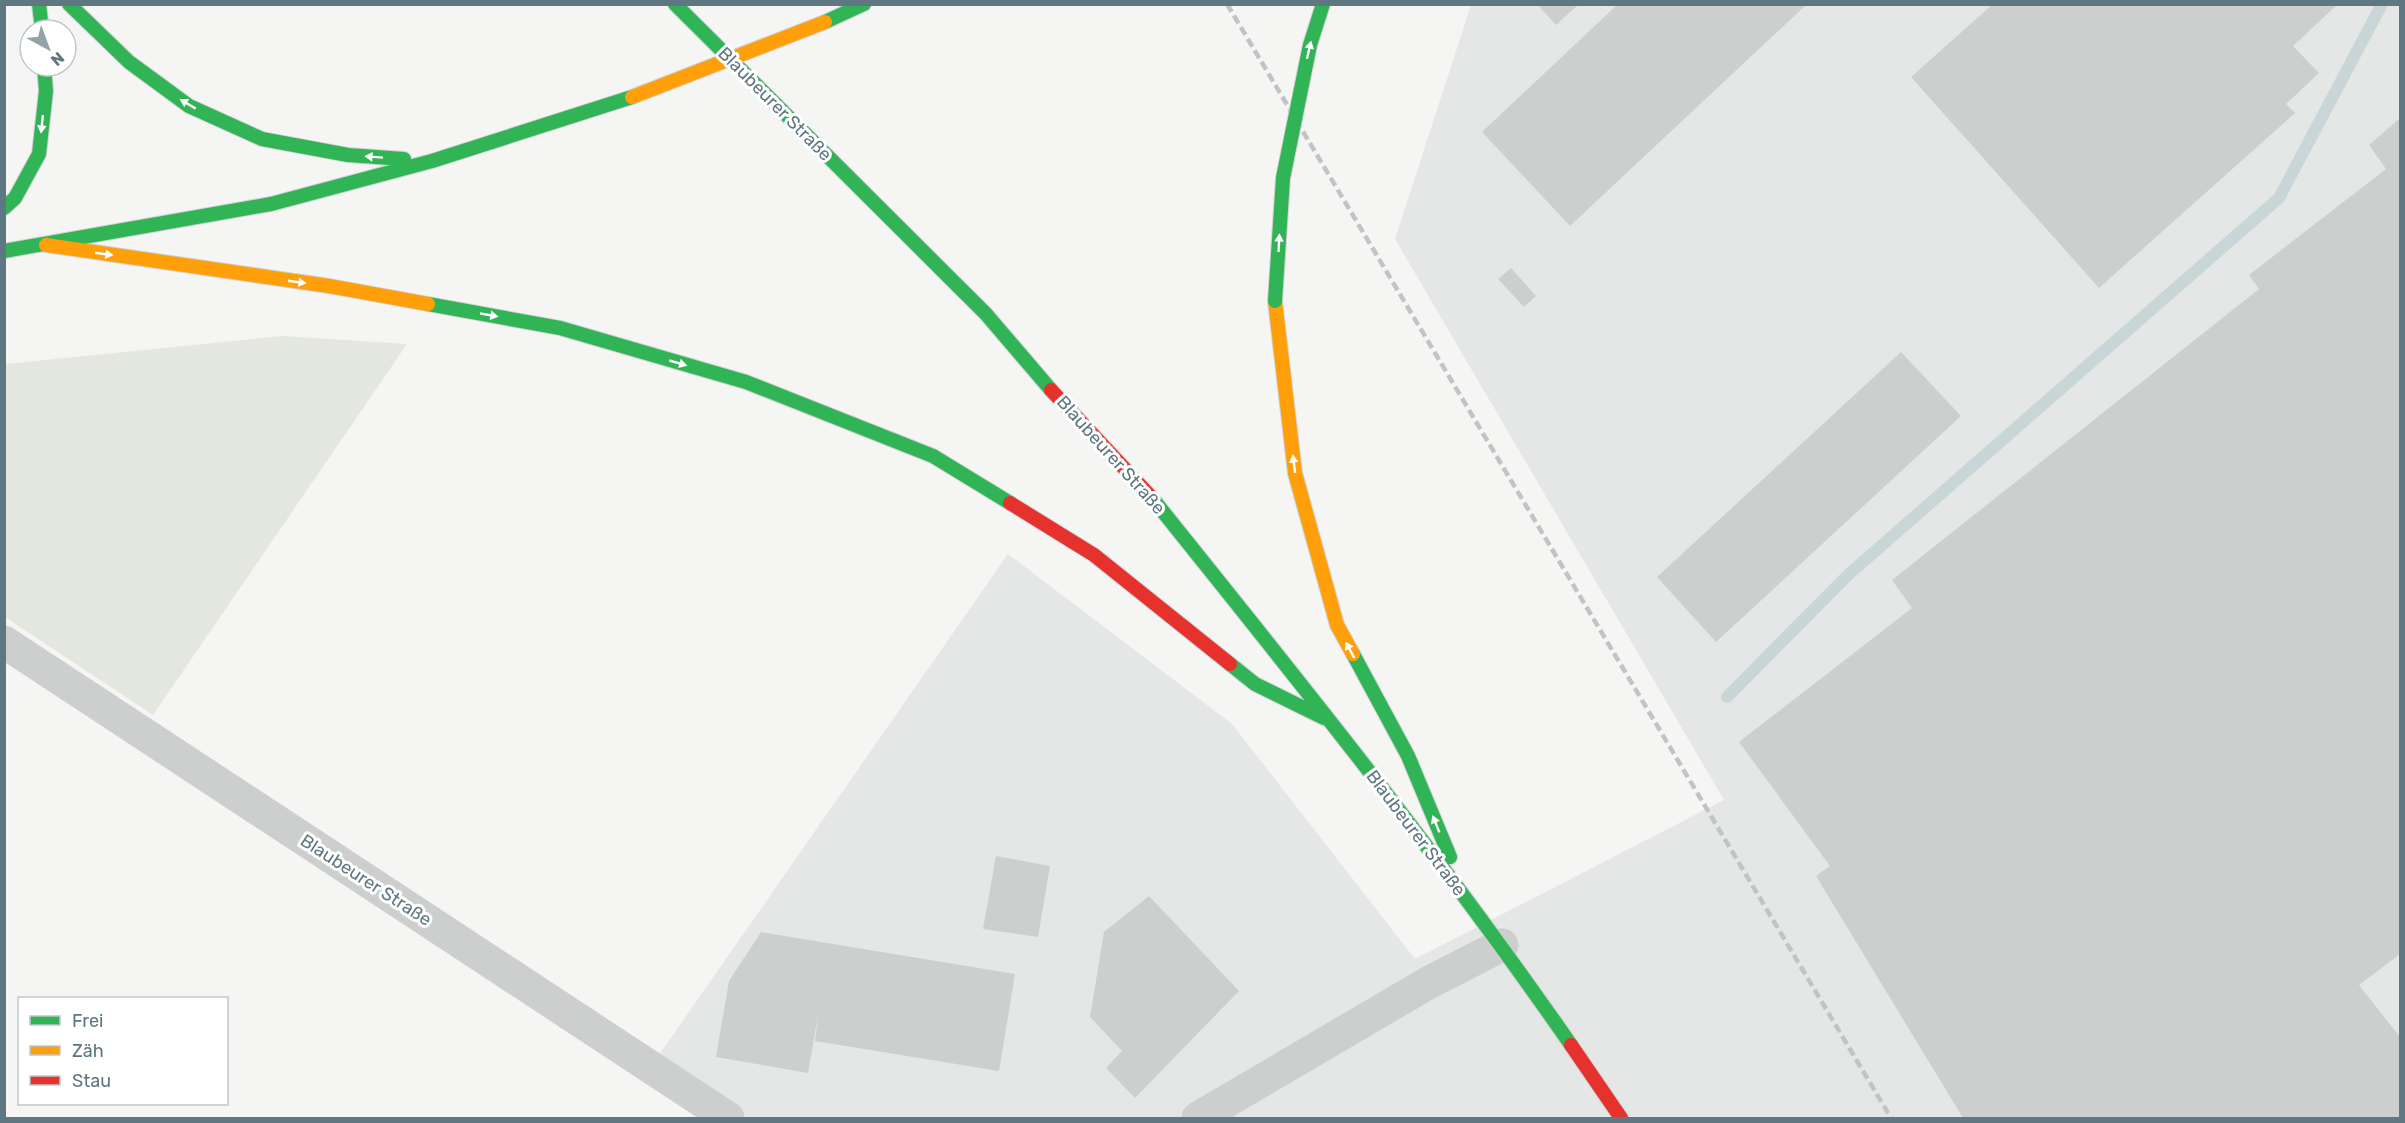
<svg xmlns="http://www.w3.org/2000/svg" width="2405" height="1123" viewBox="0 0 2405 1123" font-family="Rubik,sans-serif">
	<rect width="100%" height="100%" fill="#f5f5f3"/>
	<path fill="#e4e7e6" d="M 1471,5 L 2400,5 L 2400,1118 L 728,1118 L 659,1055 L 1008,554 L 1232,724 L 1415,959 L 1724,800 L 1395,239 Z"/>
	<path fill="#e4e7e0" d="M 282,336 L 407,344 L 153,715 L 5,617 L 5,364 Z"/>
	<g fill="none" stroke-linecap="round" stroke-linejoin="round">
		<path stroke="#c9d5d6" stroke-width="12" d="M 1727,697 L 1849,574 L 2279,198 L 2382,4"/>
	</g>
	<path fill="#cdcfcf" d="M 1537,4 L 1579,4 L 1556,25 Z
		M 1618,4 L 1807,4 L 1570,226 L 1482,132 Z
		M 1993,4 L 2338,4 L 2293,46 L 2319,73 L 2286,104 L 2295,113 L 2099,288 L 1911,77 Z
		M 2400,118 L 2400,954 L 2359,985 L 2400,1037 L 2400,1118 L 1963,1118 L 1816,876 L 1830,866 L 1739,742 L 1912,608 L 1892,580 L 2259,289 L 2249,275 L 2386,169 L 2369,145 Z
		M 1511,268 L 1536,296 L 1524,307 L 1498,279 Z
		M 1901,352 L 1961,416 L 1716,642 L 1657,577 Z
		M 996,856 L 1050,866 L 1038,937 L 983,929 Z
		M 1149,896 L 1239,991 L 1135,1098 L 1106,1068 L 1122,1051 L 1090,1017 L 1104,932 Z
		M 761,932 L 1015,974 L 999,1071 L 815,1041 L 818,1015 L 808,1073 L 716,1057 L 729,981 Z"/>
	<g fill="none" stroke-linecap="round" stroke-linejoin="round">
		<defs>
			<path id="fast" d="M 39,4 L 42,30
				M 69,4 L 129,62 L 189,106 L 262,139 L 348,155 L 404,159
				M 675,4 L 986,314 L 1051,390
				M 825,22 L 864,4
				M 4,208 L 15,198 L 39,154 L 46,91 L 44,66
				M 4,251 L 271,204 L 432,161 L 632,97
				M 428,304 L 560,328 L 746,382 L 933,456 L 1010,503
				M 1152,498 C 1296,677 1440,856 1571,1045
				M 1353,654 L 1408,756 L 1450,857
				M 1230,664 L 1255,684 L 1324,718"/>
			<path id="slow" d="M 46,245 L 329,286 L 428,304
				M 1275,301 L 1295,473 L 1337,625 L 1353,654"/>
			<path id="jam" d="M 1051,390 L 1152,498
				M 1010,503 L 1094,555 L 1230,664
				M 1571,1045 L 1621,1118"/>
		</defs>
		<use href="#fast" stroke="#d1d2d2" stroke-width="16"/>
		<use href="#slow" stroke="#d1d2d2" stroke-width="16"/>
		<use href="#jam" stroke="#d1d2d2" stroke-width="16"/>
		<path stroke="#cdcece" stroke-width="33" d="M 4,642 L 728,1118
			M 1198,1118 L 1428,983 L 1502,945"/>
		<use href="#fast" stroke="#30b455" stroke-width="14"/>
		<use href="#slow" stroke="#ff9f0a" stroke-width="14"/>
		<use href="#jam" stroke="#e5322d" stroke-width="14"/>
		<path stroke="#c1c4c4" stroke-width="4.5" stroke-dasharray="9 4.5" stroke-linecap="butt" d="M 1227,4 L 1891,1118"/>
		<defs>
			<path id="fast-bridge" d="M 1275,301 L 1283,178 L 1310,45 L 1323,4"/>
			<path id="slow-bridge" d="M 632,97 L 825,22"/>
		</defs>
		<use href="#fast-bridge" stroke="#d1d2d2" stroke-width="16" stroke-linecap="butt"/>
		<use href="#slow-bridge" stroke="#d1d2d2" stroke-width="16" stroke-linecap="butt"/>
		<use href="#fast-bridge" stroke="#30b455" stroke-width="14"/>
		<use href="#slow-bridge" stroke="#ff9f0a" stroke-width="14"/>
	</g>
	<defs><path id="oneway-solid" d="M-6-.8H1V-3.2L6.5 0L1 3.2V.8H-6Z" transform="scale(1.5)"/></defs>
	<g fill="#fff">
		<use href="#oneway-solid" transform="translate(1309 50) rotate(-77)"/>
		<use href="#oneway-solid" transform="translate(188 104) rotate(-149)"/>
		<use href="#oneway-solid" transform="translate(42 124) rotate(96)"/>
		<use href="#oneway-solid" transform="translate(374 157) rotate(-176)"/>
		<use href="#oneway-solid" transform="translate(1279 243) rotate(-87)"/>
		<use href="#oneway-solid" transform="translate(104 254) rotate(8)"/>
		<use href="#oneway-solid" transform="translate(297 282) rotate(8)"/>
		<use href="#oneway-solid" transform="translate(489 315) rotate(10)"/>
		<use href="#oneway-solid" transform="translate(678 363) rotate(16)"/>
		<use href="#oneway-solid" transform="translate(1294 464) rotate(-97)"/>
		<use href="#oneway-solid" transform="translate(1350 650) rotate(-118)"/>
		<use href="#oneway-solid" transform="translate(1436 824) rotate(-112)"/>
	</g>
	<g text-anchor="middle" stroke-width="6" stroke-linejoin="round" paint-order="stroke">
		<g font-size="18" fill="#5f7780" stroke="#fff">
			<text transform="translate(775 104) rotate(45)" y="6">Blaubeurer Straße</text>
			<text transform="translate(1111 455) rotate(48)" y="6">Blaubeurer Straße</text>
			<text transform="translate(1416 833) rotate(53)" y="6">Blaubeurer Straße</text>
			<text transform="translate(366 880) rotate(33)" y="6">Blaubeurer Straße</text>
		</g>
	</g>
	<rect width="2405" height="1123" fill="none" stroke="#5f7780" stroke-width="12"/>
	<rect x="18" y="997" width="210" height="108" fill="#ffffff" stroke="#bfc9cc" stroke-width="1.5"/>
	<rect x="30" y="1016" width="30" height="9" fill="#30b455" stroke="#bfc9cc" stroke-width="1.5"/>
	<text x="72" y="1027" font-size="18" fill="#5f7780">Frei</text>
	<rect x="30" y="1046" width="30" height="9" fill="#ff9f0a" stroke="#bfc9cc" stroke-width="1.5"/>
	<text x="72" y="1057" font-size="18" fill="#5f7780">Zäh</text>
	<rect x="30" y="1076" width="30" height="9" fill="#e5322d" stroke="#bfc9cc" stroke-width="1.5"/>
	<text x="72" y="1087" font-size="18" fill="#5f7780">Stau</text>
	<g transform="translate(48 48) rotate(139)"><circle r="28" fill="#ffffff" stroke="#bfc9cc" stroke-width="1.5"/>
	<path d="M0-4.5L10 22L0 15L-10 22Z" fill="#94a3a8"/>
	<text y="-9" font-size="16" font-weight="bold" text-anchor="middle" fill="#5f7780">N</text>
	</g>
</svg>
